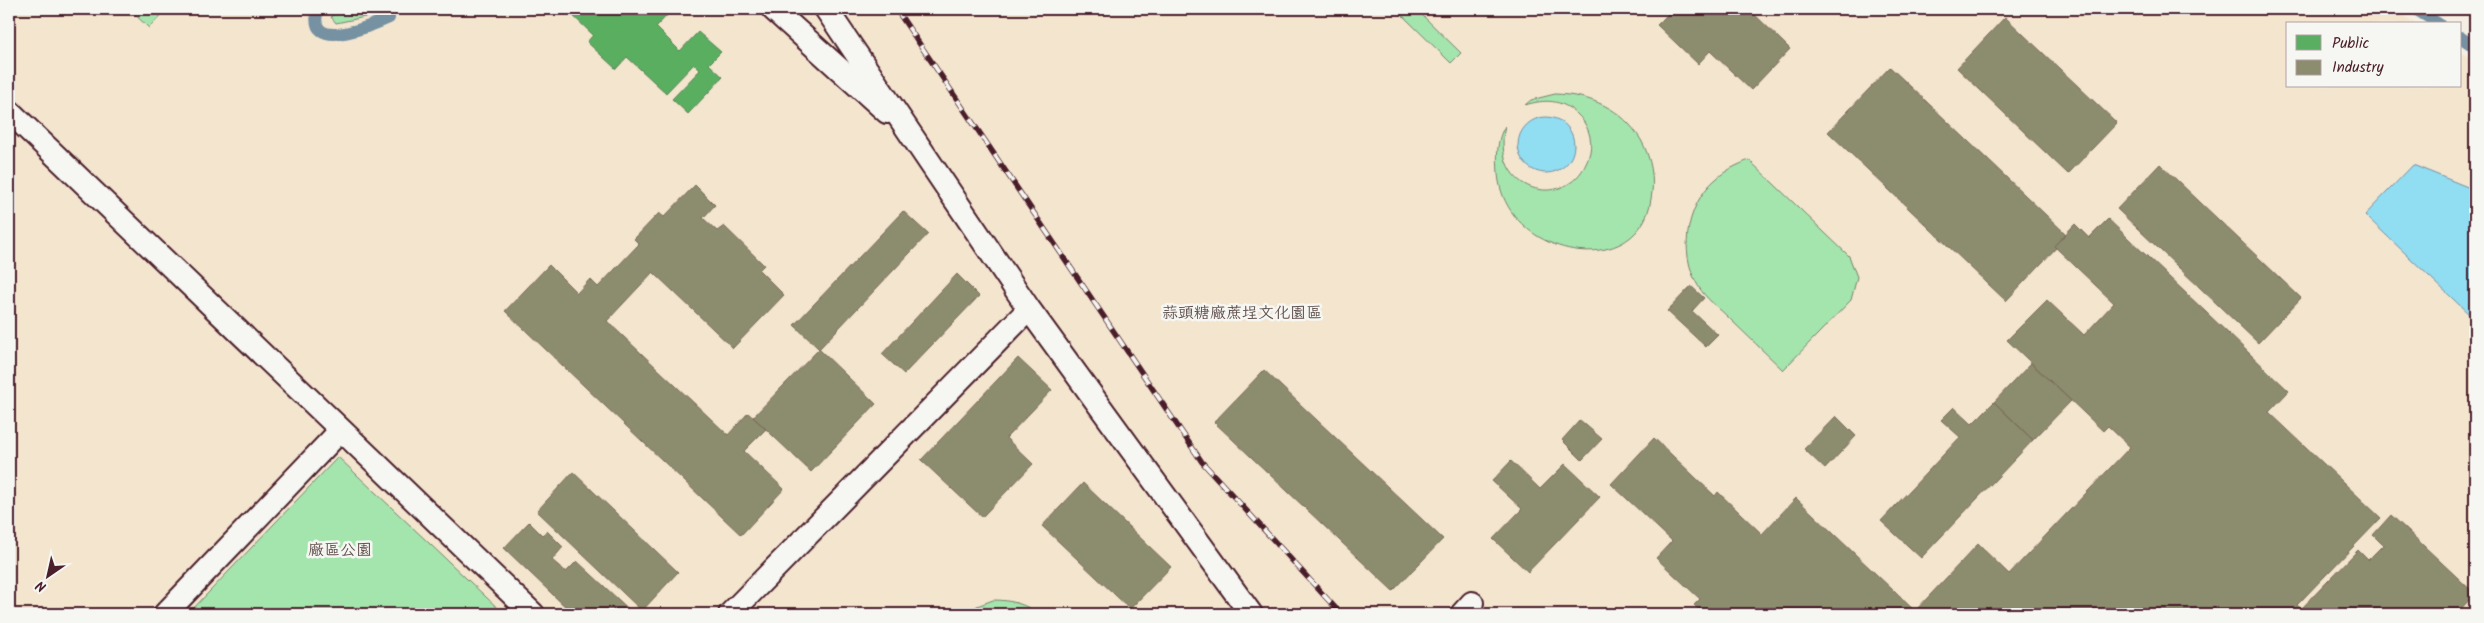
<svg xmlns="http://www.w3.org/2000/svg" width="2484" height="623" viewBox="0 0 2484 623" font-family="Kalam,'LXGW WenKai TC',sans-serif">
	<rect width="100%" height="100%" fill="#f5eee2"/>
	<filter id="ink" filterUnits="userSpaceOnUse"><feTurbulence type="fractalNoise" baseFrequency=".02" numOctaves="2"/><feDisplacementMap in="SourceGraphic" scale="10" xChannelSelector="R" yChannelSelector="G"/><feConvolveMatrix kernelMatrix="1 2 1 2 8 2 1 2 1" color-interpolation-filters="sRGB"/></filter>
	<g filter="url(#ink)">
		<path fill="#f4e5cf" d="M 9,9 L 2393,9 L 2416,24 L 2288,24 L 2288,86 L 2460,86 L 2460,52 L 2475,61 L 2475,614 L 9,614 Z"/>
		<path fill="#a4e5ae" stroke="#77826c" d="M 129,9 L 167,9 L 149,28 Z
			M 339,9 L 381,9 L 365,17 L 336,23 L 331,17 Z
			M 1396,9 L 1416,9 L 1461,53 L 1451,63 Z
			M 1555,94 C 1590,95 1622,108 1641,140 C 1651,158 1655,178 1651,199 C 1639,283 1505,258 1498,174 C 1497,158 1496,140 1505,126 C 1489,198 1576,213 1590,152 C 1593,138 1587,123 1577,114 C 1561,99 1545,99 1525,105 L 1531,100 Z
			M 1749,160 L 1849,256 L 1857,277 L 1851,300 L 1783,370 C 1765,352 1746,335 1728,317 C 1720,309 1710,302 1703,293 C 1677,260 1684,206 1716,179 C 1726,170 1737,165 1749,160 Z
			M 338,457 L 504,614 L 188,614 Z
			M 993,600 C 1012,600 1024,604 1040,614 L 966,614 L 977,606 Z"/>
		<path fill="#91ddf2" stroke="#7591a2" d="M1518 145a28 28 0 1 1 56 0a28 28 0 1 1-56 0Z
			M 2413,165 L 2475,190 L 2475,323 L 2472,317 L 2365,215 Z"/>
		<path fill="#5aae61" stroke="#558351" d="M 566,9 L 673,9 L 656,27 L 680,51 L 698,32 L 721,52 L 709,64 L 723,77 L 688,114 L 672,99 L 700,70 L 694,64 L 666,93 L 627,57 L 616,69 L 587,42 L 593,35 Z"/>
		<path fill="#8c8c6e" stroke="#786b5a" d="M 1673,9 L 1749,9 L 1790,49 L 1751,90 L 1710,51 L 1698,64 L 1657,25 Z
			M 2005,17 L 2117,123 L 2068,174 L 1957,68 Z
			M 1890,67 L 2066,234 L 2054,246 L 2056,248 L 2006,301 L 1828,132 Z
			M 2160,164 L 2301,298 L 2258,343 L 2117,209 Z
			M 695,185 L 715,205 L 703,218 L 717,231 L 724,226 L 764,265 L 759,270 L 784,295 L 733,348 L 653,272 L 607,321 L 728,435 L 748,413 L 766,429 L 744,451 L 784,489 L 741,535 L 505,311 L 549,265 L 577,293 L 590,279 L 598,287 L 639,244 L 634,239 L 659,213 L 664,217 Z
			M 903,211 L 928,234 L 819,349 L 794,325 Z
			M 2108,219 L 2289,391 L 2269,412 L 2381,518 L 2297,605 L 2307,614 L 1704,614 L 1694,605 L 1700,599 L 1656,558 L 1672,541 L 1611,484 L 1654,438 L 1715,496 L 1718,492 L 1762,534 L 1796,498 L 1915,611 L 1978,544 L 2009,574 L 2130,447 L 2108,426 L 2103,431 L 2007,340 L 2047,300 L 2084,335 L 2114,303 L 2054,246 L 2075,224 L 2089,238 Z
			M 957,274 L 979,296 L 904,374 L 882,354 Z
			M 1691,286 L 1704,298 L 1692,311 L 1718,335 L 1706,347 L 1667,311 Z
			M 819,349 L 876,404 L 811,472 L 753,417 Z
			M 1018,358 L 1052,390 L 1006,438 L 1033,464 L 982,517 L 921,460 Z
			M 2031,363 L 2071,401 L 2033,440 L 1994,402 Z
			M 1264,370 L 1443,539 L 1393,591 L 1214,422 Z
			M 1994,402 L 2033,440 L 1921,558 L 1881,521 L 1960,437 L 1941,420 L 1954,407 L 1972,424 Z
			M 1836,416 L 1856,436 L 1825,469 L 1804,449 Z
			M 1580,420 L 1602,439 L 1582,460 L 1562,440 Z
			M 1511,461 L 1540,489 L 1565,464 L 1600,497 L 1528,572 L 1493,539 L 1522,509 L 1492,481 Z
			M 573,472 L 678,572 L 642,611 L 537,511 Z
			M 1083,483 L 1171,567 L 1130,609 L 1042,526 Z
			M 2391,515 L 2475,594 L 2456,614 L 2307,614 L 2301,609 L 2358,550 L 2368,560 L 2383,545 L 2373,535 Z
			M 529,522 L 542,535 L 547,531 L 563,547 L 552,560 L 566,572 L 577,561 L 634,614 L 573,614 L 504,548 Z"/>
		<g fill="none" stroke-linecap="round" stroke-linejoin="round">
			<path stroke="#7591a2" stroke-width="12" d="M 318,9 C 305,54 371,26 389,18
				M 402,9 L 403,9
				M 2415,9 L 2439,24
				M 2460,37 L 2475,47"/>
			<defs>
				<path id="lane" d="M 773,9 L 887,112
					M 826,9 L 1029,309 L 1251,614
					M 9,111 L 533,614
					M 165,614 L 341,430
					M 730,614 L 1029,309
					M 1462,614 L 1472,603"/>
			</defs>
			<use href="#lane" stroke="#4a1f2b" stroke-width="26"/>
			<use href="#lane" stroke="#f6f6f2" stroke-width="22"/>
			<defs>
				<path id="rail" d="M 896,9 L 1202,462 L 1341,614"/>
			</defs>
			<use href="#rail" stroke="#4a1f2b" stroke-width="5.5"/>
			<use href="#rail" stroke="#f6f6f2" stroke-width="4" stroke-dasharray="11" stroke-linecap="butt"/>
		</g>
	</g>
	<g text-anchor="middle" stroke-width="5" stroke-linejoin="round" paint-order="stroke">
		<g font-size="16" fill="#60504c" stroke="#f6f6f2">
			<text x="1242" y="318">蒜頭糖廠蔗埕文化園區</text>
			<text x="340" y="555">廠區公園</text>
		</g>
	</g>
	<rect width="2484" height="623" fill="none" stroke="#f6f6f2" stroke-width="30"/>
	<rect x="15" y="15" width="2454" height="593" fill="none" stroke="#4a1f2b" stroke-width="2" filter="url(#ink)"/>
	<rect x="2286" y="22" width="175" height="65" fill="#f6f6f2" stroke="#b1a0a2"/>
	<rect x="2296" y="35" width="25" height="15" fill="#5aae61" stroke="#b1a0a2"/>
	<text x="2332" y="48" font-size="15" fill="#4a1f2b">Public</text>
	<rect x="2296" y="60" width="25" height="15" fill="#8c8c6e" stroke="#b1a0a2"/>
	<text x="2332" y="72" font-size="15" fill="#4a1f2b">Industry</text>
	<g transform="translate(48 576) rotate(214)" stroke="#f6f6f2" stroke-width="4" paint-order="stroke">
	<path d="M0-4L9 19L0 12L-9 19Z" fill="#4a1f2b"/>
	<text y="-8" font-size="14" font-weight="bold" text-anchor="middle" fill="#4a1f2b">N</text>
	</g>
</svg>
